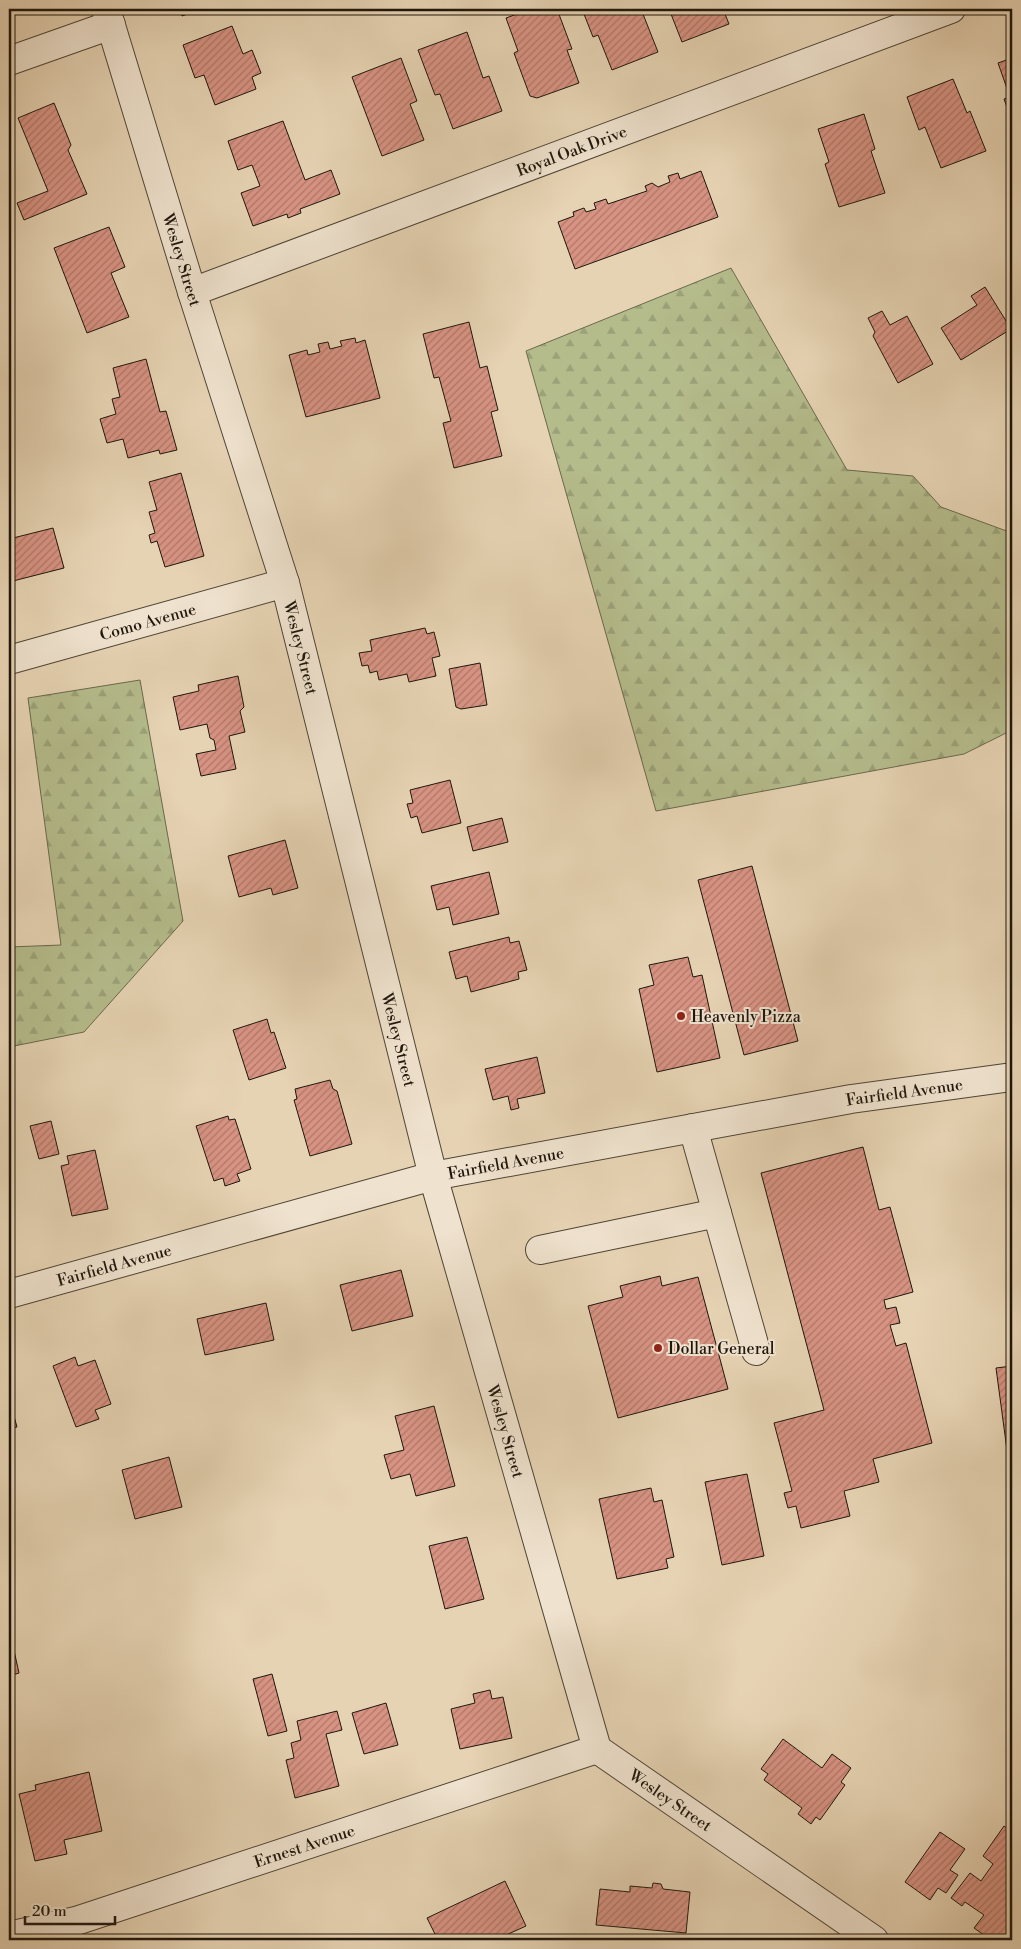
<svg xmlns="http://www.w3.org/2000/svg" width="1021" height="1949" viewBox="0 0 1021 1949" font-family="'Libre Bodoni',serif">
	<defs>
		<pattern id="forest-firs" width="22" height="20" patternUnits="userSpaceOnUse" patternTransform="scale(1.25)"><rect width="22" height="20" fill="#b5bc8c"/><path d="M5 1l3.5 6h-7zM16 11l3.5 6h-7z" fill="#9ba178"/></pattern>
		<pattern id="building-hatch" width="6" height="6" patternUnits="userSpaceOnUse" patternTransform="scale(1.25)"><rect width="6" height="6" fill="#d89383"/><path d="M-1 1l2-2M0 6l6-6M5 7l2-2" fill="none" stroke="#af776a"/></pattern>
	</defs>
	<rect width="100%" height="100%" fill="#e6d3b3"/>
	<filter id="stains"><feTurbulence type="fractalNoise" baseFrequency=".004" numOctaves="4"/><feColorMatrix values="0 0 0 0 .2 0 0 0 0 .09 0 0 0 0 .02 0 0 0 .5 -.17"/></filter>
	<radialGradient id="worn" r=".72"><stop offset=".6" stop-color="#630" stop-opacity="0"/><stop offset="1" stop-color="#630" stop-opacity=".3"/></radialGradient>
	<path fill="url(#forest-firs)" stroke="#6a694c" d="M 731,268 L 847,470 L 913,476 L 941,507 L 1012,533 L 1012,730 L 964,754 L 656,811 L 526,351 Z
		M 140,680 L 183,921 L 84,1032 L 9,1047 L 9,947 L 61,945 L 28,698 Z"/>
	<path fill="url(#building-hatch)" stroke="#1e160c" d="M 179,9 L 202,9 L 182,16 Z
		M 531,9 L 557,9 L 572,49 L 567,50 L 579,83 L 537,98 L 530,96 L 514,53 L 518,51 L 506,18 Z
		M 582,9 L 641,9 L 658,52 L 612,70 L 598,35 L 593,37 Z
		M 669,9 L 723,9 L 729,24 L 682,42 Z
		M 232,26 L 243,54 L 252,50 L 261,73 L 252,77 L 256,89 L 215,105 L 204,75 L 195,78 L 183,45 Z
		M 467,32 L 483,78 L 489,76 L 502,111 L 453,129 L 440,94 L 435,95 L 418,50 Z
		M 401,58 L 417,101 L 410,104 L 424,140 L 382,156 L 352,77 Z
		M 1012,58 L 1012,121 L 1004,99 L 1010,97 L 998,63 Z
		M 953,79 L 967,113 L 970,111 L 986,151 L 941,168 L 925,127 L 919,130 L 907,97 Z
		M 54,103 L 71,145 L 68,150 L 87,194 L 24,220 L 17,203 L 48,191 L 18,118 Z
		M 864,114 L 875,149 L 871,151 L 885,193 L 839,207 L 825,164 L 829,162 L 818,129 Z
		M 283,121 L 305,180 L 331,170 L 340,194 L 300,209 L 301,213 L 288,218 L 287,214 L 253,226 L 241,193 L 260,186 L 252,165 L 238,170 L 228,141 Z
		M 701,171 L 718,217 L 575,269 L 558,222 L 574,216 L 573,212 L 584,208 L 586,212 L 596,209 L 594,203 L 606,199 L 608,204 L 647,191 L 645,186 L 652,183 L 658,187 L 670,182 L 668,176 L 678,173 L 680,179 Z
		M 109,227 L 125,267 L 111,273 L 129,317 L 87,333 L 54,248 Z
		M 985,287 L 1011,329 L 961,360 L 941,328 L 977,305 L 971,296 Z
		M 882,311 L 890,325 L 907,316 L 933,364 L 898,383 L 873,336 L 875,332 L 868,318 Z
		M 469,322 L 480,368 L 487,366 L 498,410 L 491,412 L 502,456 L 454,468 L 443,423 L 451,421 L 439,377 L 434,378 L 423,334 Z
		M 355,338 L 356,343 L 365,340 L 380,398 L 306,417 L 289,355 L 307,350 L 308,355 L 320,352 L 318,344 L 328,342 L 330,349 L 342,346 L 340,341 Z
		M 146,359 L 160,412 L 166,411 L 177,450 L 160,454 L 159,450 L 128,458 L 123,439 L 107,443 L 100,419 L 116,414 L 112,399 L 120,397 L 113,368 Z
		M 181,473 L 204,556 L 165,567 L 157,541 L 151,543 L 149,535 L 155,533 L 149,512 L 157,510 L 149,482 Z
		M 53,528 L 64,568 L 9,582 L 9,539 Z
		M 425,628 L 427,634 L 434,632 L 440,656 L 432,658 L 436,676 L 409,682 L 407,674 L 379,680 L 377,671 L 370,673 L 368,665 L 362,666 L 359,653 L 372,651 L 370,640 Z
		M 480,663 L 487,705 L 461,709 L 456,707 L 449,669 Z
		M 238,676 L 244,707 L 240,711 L 245,732 L 229,736 L 236,769 L 201,776 L 196,754 L 216,750 L 214,740 L 210,738 L 207,724 L 180,730 L 173,697 L 199,691 L 198,685 Z
		M 450,780 L 461,823 L 422,833 L 417,816 L 411,818 L 407,804 L 413,803 L 410,790 Z
		M 9,803 L 14,828 L 9,829 Z
		M 502,818 L 508,842 L 473,851 L 467,827 Z
		M 285,840 L 298,888 L 273,895 L 271,888 L 239,897 L 228,856 Z
		M 752,866 L 798,1041 L 744,1055 L 698,880 Z
		M 489,872 L 499,914 L 453,925 L 449,907 L 437,910 L 431,886 Z
		M 509,937 L 510,943 L 519,941 L 527,970 L 518,972 L 519,979 L 471,992 L 467,976 L 456,979 L 449,952 Z
		M 688,957 L 693,977 L 702,975 L 720,1058 L 657,1072 L 639,989 L 654,985 L 649,965 Z
		M 267,1019 L 271,1033 L 274,1032 L 286,1068 L 249,1080 L 233,1030 Z
		M 537,1057 L 545,1093 L 517,1099 L 519,1108 L 511,1110 L 508,1096 L 493,1100 L 485,1069 Z
		M 330,1080 L 333,1089 L 337,1091 L 352,1144 L 310,1156 L 294,1100 L 297,1099 L 295,1089 Z
		M 228,1116 L 229,1120 L 235,1119 L 251,1169 L 237,1174 L 240,1181 L 225,1186 L 223,1178 L 214,1181 L 196,1126 Z
		M 51,1121 L 59,1154 L 39,1159 L 30,1126 Z
		M 863,1147 L 879,1210 L 890,1207 L 913,1292 L 884,1300 L 886,1309 L 896,1307 L 900,1323 L 890,1325 L 896,1346 L 906,1343 L 932,1443 L 873,1459 L 879,1482 L 844,1491 L 850,1516 L 801,1528 L 796,1506 L 788,1508 L 784,1493 L 792,1491 L 774,1423 L 824,1410 L 761,1173 Z
		M 95,1150 L 108,1209 L 72,1216 L 61,1166 L 69,1164 L 67,1156 Z
		M 401,1270 L 413,1316 L 352,1331 L 340,1285 Z
		M 660,1276 L 662,1286 L 698,1277 L 728,1389 L 618,1418 L 588,1306 L 623,1297 L 620,1286 Z
		M 266,1303 L 274,1340 L 205,1355 L 197,1319 Z
		M 75,1357 L 78,1366 L 95,1360 L 111,1404 L 95,1410 L 99,1419 L 76,1427 L 53,1366 Z
		M 1012,1366 L 1012,1465 L 1009,1465 L 996,1368 Z
		M 9,1398 L 17,1427 L 9,1429 Z
		M 434,1406 L 455,1486 L 416,1496 L 410,1474 L 391,1479 L 384,1455 L 404,1450 L 395,1416 Z
		M 169,1457 L 182,1507 L 135,1519 L 122,1470 Z
		M 747,1474 L 764,1556 L 722,1565 L 705,1482 Z
		M 651,1488 L 654,1502 L 662,1500 L 674,1557 L 666,1559 L 668,1568 L 617,1579 L 599,1499 Z
		M 467,1537 L 484,1599 L 445,1609 L 429,1546 Z
		M 11,1637 L 19,1673 L 9,1676 L 9,1638 Z
		M 272,1674 L 287,1731 L 268,1736 L 253,1679 Z
		M 490,1690 L 492,1699 L 503,1697 L 512,1738 L 460,1749 L 451,1709 L 475,1703 L 473,1694 Z
		M 386,1703 L 398,1745 L 364,1754 L 352,1713 Z
		M 337,1711 L 342,1730 L 326,1734 L 339,1786 L 295,1798 L 286,1760 L 294,1758 L 291,1743 L 301,1740 L 297,1721 Z
		M 783,1739 L 822,1768 L 832,1754 L 851,1768 L 841,1782 L 845,1785 L 820,1820 L 816,1817 L 811,1824 L 798,1814 L 802,1808 L 764,1780 L 768,1774 L 761,1769 Z
		M 89,1772 L 102,1831 L 64,1840 L 67,1854 L 35,1861 L 19,1794 L 36,1790 L 35,1785 Z
		M 1004,1826 L 1012,1832 L 1012,1940 L 991,1940 L 974,1928 L 984,1915 L 965,1902 L 962,1906 L 951,1898 L 970,1873 L 981,1881 L 993,1864 L 983,1856 Z
		M 940,1832 L 965,1849 L 950,1870 L 958,1875 L 946,1893 L 938,1888 L 930,1900 L 905,1882 Z
		M 505,1881 L 526,1926 L 495,1940 L 438,1940 L 427,1918 Z
		M 653,1883 L 661,1884 L 663,1889 L 690,1892 L 686,1933 L 596,1925 L 600,1889 L 630,1892 L 630,1886 L 652,1888 Z"/>
	<g fill="none" stroke-linecap="round" stroke-linejoin="round">
		<defs>
			<g id="minor">
				<path id="s1" d="M 106,9 L 192,292 L 285,583 L 433,1176 L 597,1749 L 874,1940"/>
				<path d="M 9,61 L 111,25"/>
				<path id="s2" d="M 192,292 L 951,9"/>
				<path id="s3" d="M 9,660 L 285,583"/>
				<path d="M 693,1128 L 756,1351"/>
				<path d="M 540,1250 L 717,1213"/>
				<path id="s4" d="M 9,1294 L 433,1176 L 851,1099 L 1012,1077"/>
				<path id="s5" d="M 9,1936 L 76,1921 L 597,1749"/>
			</g>
		</defs>
		<use href="#minor" stroke="#504536" stroke-width="30"/>
		<use href="#minor" stroke="#efe2ce" stroke-width="28"/>
	</g>
	<g fill="#8f2418" stroke="#efe2ce" stroke-width="2">
		<circle cx="681" cy="1016" r="5"/>
		<circle cx="658" cy="1348" r="5"/>
	</g>
	<g text-anchor="middle" stroke-width="4" stroke-linejoin="round" paint-order="stroke">
		<g font-size="16" fill="#1e160c" stroke="#efe2ce">
			<text dy="6" stroke="none"><textPath href="#s2" startOffset="405">Royal Oak Drive</textPath></text>
			<text dy="6" stroke="none"><textPath href="#s1" startOffset="262">Wesley Street</textPath></text>
			<text dy="6" stroke="none"><textPath href="#s3" startOffset="144">Como Avenue</textPath></text>
			<text dy="6" stroke="none"><textPath href="#s1" startOffset="668">Wesley Street</textPath></text>
			<text dy="6" stroke="none"><textPath href="#s1" startOffset="1072">Wesley Street</textPath></text>
			<text dy="6" stroke="none"><textPath href="#s4" startOffset="919">Fairfield Avenue</textPath></text>
			<text dy="6" stroke="none"><textPath href="#s4" startOffset="514">Fairfield Avenue</textPath></text>
			<text dy="6" stroke="none"><textPath href="#s4" startOffset="109">Fairfield Avenue</textPath></text>
			<text dy="6" stroke="none"><textPath href="#s1" startOffset="1478">Wesley Street</textPath></text>
			<text dy="6" stroke="none"><textPath href="#s1" startOffset="1898">Wesley Street</textPath></text>
			<text dy="6" stroke="none"><textPath href="#s5" startOffset="309">Ernest Avenue</textPath></text>
		</g>
		<g font-size="16" fill="#1e160c" stroke="#efe2ce" text-anchor="start">
			<text x="691" y="1022">Heavenly Pizza</text>
			<text x="668" y="1354">Dollar General</text>
		</g>
	</g>
	<rect width="1021" height="1949" fill="none" stroke="#e6d3b3" stroke-width="30"/>
	<rect x="10" y="10" width="1001" height="1929" fill="none" stroke="#1e160c" stroke-width="2.5"/>
	<rect x="15" y="15" width="991" height="1919" fill="none" stroke="#1e160c"/>
	<path d="M25 1916v8h90v-8" fill="none" stroke="#1e160c" stroke-width="2.5"/>
	<text x="32" y="1916" font-size="15" fill="#1e160c" stroke="#efe2ce" stroke-width="4" paint-order="stroke">20 m</text>
	<rect width="100%" height="100%" filter="url(#stains)"/>
	<rect width="100%" height="100%" fill="url(#worn)"/>
</svg>
